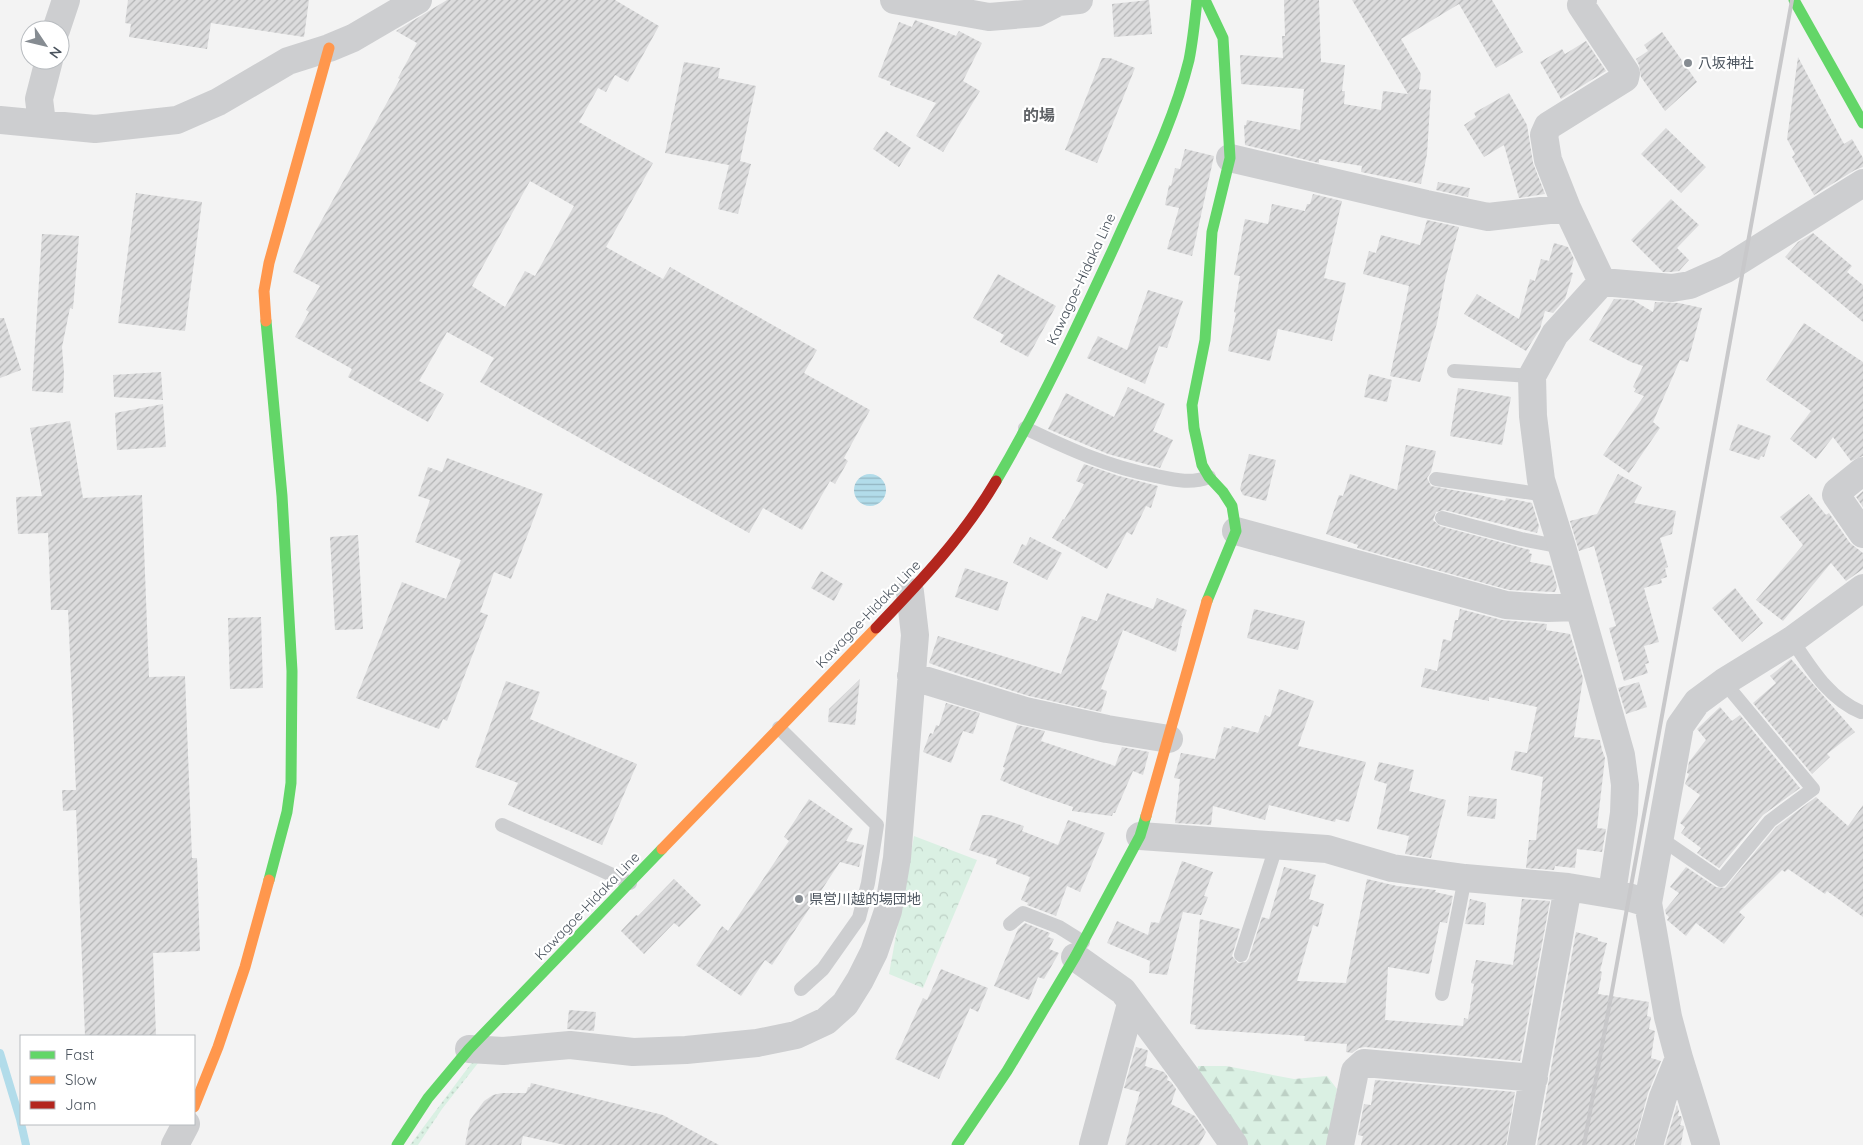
<svg xmlns="http://www.w3.org/2000/svg" width="1863" height="1145" viewBox="0 0 1863 1145" font-family="Quicksand,'Noto Sans JP',sans-serif">
	<defs>
		<pattern id="grass-dots" width="8" height="8" patternUnits="userSpaceOnUse" patternTransform="scale(1.25)"><rect width="8" height="8" fill="#daf0e3"/><path d="M2 2h.1M6 6h.1" fill="none" stroke="#bdd0c5" stroke-width="1.8" stroke-linecap="round"/></pattern>
		<pattern id="forest-firs" width="22" height="20" patternUnits="userSpaceOnUse" patternTransform="scale(1.25)"><rect width="22" height="20" fill="#daf0e3"/><path d="M5 1l3.5 6h-7zM16 11l3.5 6h-7z" fill="#bdd0c5"/></pattern>
		<pattern id="park-crowns" width="20" height="18" patternUnits="userSpaceOnUse" patternTransform="scale(1.25)"><rect width="20" height="18" fill="#daf0e3"/><path d="M2 6a3 3 0 1 1 6 0M12 15a3 3 0 1 1 6 0" fill="none" stroke="#bdd0c5"/></pattern>
		<pattern id="water-rules" width="6" height="5" patternUnits="userSpaceOnUse" patternTransform="scale(1.25)"><rect width="6" height="5" fill="#b2dcea"/><path d="M0 2.5h6" fill="none" stroke="#93b5c1"/></pattern>
		<pattern id="building-hatch" width="6" height="6" patternUnits="userSpaceOnUse" patternTransform="scale(1.25)"><rect width="6" height="6" fill="#dcdcdd"/><path d="M-1 1l2-2M0 6l6-6M5 7l2-2" fill="none" stroke="#b4b5b6"/></pattern>
	</defs>
	<rect width="100%" height="100%" fill="#f3f3f3"/>
	<path fill="url(#grass-dots)" d="M 482,1058 L 442,1109 L 418,1145 L 410,1145 L 473,1061 Z"/>
	<path fill="url(#forest-firs)" d="M 1198,1066 L 1226,1066 L 1294,1079 L 1327,1076 L 1337,1089 L 1327,1145 L 1245,1145 L 1196,1080 Z"/>
	<path fill="url(#park-crowns)" d="M 914,836 L 977,860 L 923,988 L 889,974 Z"/>
	<path fill="url(#water-rules)" d="M854 490a16 16 0 1 1 32 0a16 16 0 1 1-32 0Z"/>
	<g fill="none" stroke-linecap="round" stroke-linejoin="round">
		<path stroke="#b2dcea" stroke-width="8" d="M 0,1053 L 20,1119 L 26,1145"/>
	</g>
	<path fill="url(#building-hatch)" fill-rule="evenodd" d="M 128,0 L 309,0 L 304,37 L 211,23 L 207,49 L 129,37 L 131,24 L 125,23 Z
		M 447,0 L 615,0 L 659,26 L 628,82 L 615,75 L 606,92 L 598,88 L 579,122 L 653,163 L 606,247 L 663,279 L 670,267 L 817,350 L 804,373 L 870,410 L 844,458 L 848,461 L 835,484 L 830,481 L 802,530 L 763,508 L 749,533 L 480,382 L 494,358 L 447,332 L 419,381 L 444,394 L 428,422 L 348,377 L 352,369 L 295,337 L 309,312 L 306,310 L 320,286 L 293,272 L 400,79 L 398,78 L 417,43 L 396,31 ZM 530,181 L 574,206 L 535,276 L 525,271 L 505,307 L 472,286 Z
		M 1149,0 L 1152,34 L 1114,37 L 1112,4 Z
		M 1284,0 L 1319,0 L 1321,62 L 1345,65 L 1342,91 L 1345,91 L 1344,104 L 1381,110 L 1383,91 L 1408,94 L 1352,0 L 1492,0 L 1523,52 L 1496,68 L 1459,4 L 1401,39 L 1421,74 L 1419,89 L 1431,90 L 1427,154 L 1421,184 L 1361,172 L 1362,166 L 1319,159 L 1319,163 L 1245,145 L 1244,125 L 1246,125 L 1247,120 L 1300,130 L 1304,89 L 1241,84 L 1240,55 L 1283,58 L 1282,36 L 1285,36 Z
		M 915,20 L 956,36 L 959,31 L 982,43 L 963,81 L 980,91 L 943,152 L 916,136 L 936,103 L 890,85 L 891,82 L 878,77 L 899,22 L 912,27 Z
		M 1662,32 L 1697,82 L 1665,111 L 1641,77 L 1639,65 L 1636,59 L 1648,51 L 1644,45 Z
		M 1586,41 L 1606,71 L 1561,99 L 1540,62 L 1562,49 L 1565,54 Z
		M 1798,57 L 1844,144 L 1852,139 L 1863,158 L 1863,167 L 1855,170 L 1814,195 L 1792,157 L 1795,154 L 1787,139 Z
		M 1102,58 L 1110,58 L 1135,68 L 1097,163 L 1065,150 Z
		M 684,62 L 720,68 L 718,78 L 756,86 L 740,161 L 751,164 L 738,214 L 718,209 L 729,165 L 665,153 Z
		M 1509,93 L 1527,125 L 1533,163 L 1545,194 L 1519,198 L 1504,145 L 1484,157 L 1464,125 L 1476,117 L 1474,113 Z
		M 1666,128 L 1706,167 L 1681,193 L 1641,154 Z
		M 886,131 L 911,148 L 899,167 L 873,149 Z
		M 1185,149 L 1214,156 L 1192,256 L 1167,249 L 1179,208 L 1165,205 L 1169,185 L 1171,186 L 1175,168 L 1180,169 Z
		M 1438,182 L 1470,188 L 1468,197 L 1436,190 Z
		M 136,193 L 202,202 L 185,331 L 118,323 Z
		M 1313,194 L 1342,201 L 1324,278 L 1346,283 L 1332,341 L 1278,329 L 1270,361 L 1228,351 L 1236,313 L 1234,312 L 1240,276 L 1234,275 L 1245,219 L 1268,224 L 1272,204 L 1305,211 L 1307,204 L 1310,204 Z
		M 1671,199 L 1699,225 L 1677,248 L 1689,260 L 1679,271 L 1671,272 L 1663,272 L 1631,240 Z
		M 1427,220 L 1459,227 L 1445,280 L 1437,323 L 1420,382 L 1390,376 L 1409,286 L 1363,274 L 1369,251 L 1376,253 L 1381,235 L 1420,245 Z
		M 1813,233 L 1852,266 L 1847,272 L 1863,285 L 1863,322 L 1785,257 L 1798,242 Z
		M 42,234 L 79,236 L 73,309 L 70,308 L 62,347 L 64,373 L 63,393 L 32,391 Z
		M 1554,243 L 1568,247 L 1574,259 L 1570,272 L 1573,273 L 1565,299 L 1553,313 L 1545,311 L 1540,329 L 1526,351 L 1464,314 L 1477,294 L 1519,319 L 1530,279 L 1535,281 L 1541,259 L 1549,261 Z
		M 998,274 L 1056,306 L 1028,357 L 1000,342 L 1004,335 L 973,318 Z
		M 1148,290 L 1183,301 L 1167,348 L 1159,346 L 1145,384 L 1087,358 L 1098,336 L 1127,350 Z
		M 1614,299 L 1633,300 L 1653,312 L 1655,302 L 1679,303 L 1702,308 L 1688,362 L 1680,360 L 1653,422 L 1660,428 L 1629,473 L 1603,455 L 1644,396 L 1634,392 L 1636,389 L 1633,387 L 1643,366 L 1631,362 L 1589,340 Z
		M 0,318 L 4,318 L 21,370 L 0,378 Z
		M 1804,323 L 1863,362 L 1863,456 L 1851,461 L 1833,437 L 1816,459 L 1790,439 L 1811,411 L 1766,380 Z
		M 161,372 L 163,400 L 114,397 L 113,375 Z
		M 1369,374 L 1392,380 L 1387,402 L 1364,397 Z
		M 1128,387 L 1165,404 L 1153,431 L 1173,440 L 1160,468 L 1108,454 L 1048,429 L 1066,393 L 1114,417 Z
		M 1458,388 L 1511,397 L 1502,445 L 1450,436 Z
		M 163,404 L 166,447 L 117,450 L 115,413 Z
		M 70,421 L 83,498 L 142,495 L 149,677 L 185,676 L 192,858 L 197,858 L 200,951 L 153,953 L 156,1036 L 85,1036 L 76,810 L 63,811 L 62,790 L 76,790 L 68,610 L 51,610 L 48,533 L 18,534 L 16,497 L 42,496 L 30,428 Z
		M 1738,424 L 1771,436 L 1764,457 L 1761,456 L 1759,460 L 1729,450 Z
		M 1406,445 L 1436,451 L 1431,472 L 1427,478 L 1431,486 L 1475,494 L 1505,501 L 1506,498 L 1532,503 L 1539,526 L 1537,533 L 1444,510 L 1436,512 L 1433,520 L 1440,526 L 1530,550 L 1529,553 L 1532,554 L 1530,562 L 1551,566 L 1557,586 L 1555,592 L 1509,590 L 1357,548 L 1358,545 L 1326,534 L 1339,495 L 1343,496 L 1350,474 L 1397,490 Z
		M 1249,454 L 1276,460 L 1266,501 L 1243,495 L 1240,489 Z
		M 447,458 L 543,494 L 511,579 L 494,572 L 480,612 L 488,615 L 447,721 L 443,719 L 439,729 L 356,698 L 402,582 L 446,599 L 461,560 L 415,542 L 430,500 L 418,496 L 428,467 L 442,472 Z
		M 1084,464 L 1119,476 L 1158,486 L 1151,508 L 1146,506 L 1132,535 L 1127,532 L 1107,569 L 1052,538 L 1063,519 L 1064,520 L 1084,484 L 1076,481 Z
		M 1618,474 L 1642,487 L 1634,503 L 1676,511 L 1672,534 L 1660,538 L 1668,567 L 1665,568 L 1667,577 L 1661,579 L 1662,583 L 1644,588 L 1659,642 L 1644,646 L 1649,663 L 1645,664 L 1648,673 L 1624,681 L 1609,628 L 1616,626 L 1594,546 L 1579,551 L 1570,521 L 1597,514 Z
		M 1863,491 L 1863,507 L 1856,497 Z
		M 1809,494 L 1826,515 L 1829,513 L 1850,543 L 1863,553 L 1863,569 L 1846,581 L 1831,563 L 1783,621 L 1756,600 L 1803,545 L 1780,517 Z
		M 358,535 L 363,629 L 335,630 L 330,537 Z
		M 1030,537 L 1062,553 L 1047,580 L 1013,563 L 1022,544 L 1026,546 Z
		M 965,568 L 1008,582 L 998,611 L 955,597 Z
		M 821,571 L 843,584 L 834,601 L 811,588 Z
		M 1735,588 L 1763,623 L 1742,642 L 1712,608 Z
		M 1107,593 L 1153,609 L 1157,598 L 1187,610 L 1181,626 L 1182,626 L 1176,652 L 1123,630 L 1101,689 L 1107,691 L 1101,712 L 1029,696 L 956,673 L 929,663 L 938,636 L 1061,674 L 1082,616 L 1097,621 Z
		M 1254,609 L 1305,621 L 1298,650 L 1247,638 Z
		M 1460,609 L 1502,620 L 1547,624 L 1546,630 L 1570,634 L 1583,678 L 1574,737 L 1600,740 L 1602,750 L 1605,758 L 1597,828 L 1606,829 L 1602,852 L 1577,849 L 1575,868 L 1555,866 L 1554,870 L 1526,868 L 1529,840 L 1536,840 L 1543,777 L 1511,770 L 1515,751 L 1527,753 L 1537,707 L 1489,697 L 1489,701 L 1421,687 L 1425,668 L 1437,671 L 1443,639 L 1451,641 L 1455,620 L 1458,620 Z
		M 261,617 L 263,688 L 230,689 L 228,618 Z
		M 1791,659 L 1855,732 L 1827,754 L 1830,757 L 1812,774 L 1753,703 L 1776,683 L 1770,676 Z
		M 860,679 L 855,725 L 828,722 L 829,709 Z
		M 506,681 L 540,692 L 530,719 L 637,764 L 602,845 L 508,805 L 518,783 L 475,767 Z
		M 1639,682 L 1647,707 L 1626,714 L 1618,688 Z
		M 1279,689 L 1314,701 L 1298,746 L 1366,762 L 1349,822 L 1336,819 L 1335,822 L 1269,805 L 1265,820 L 1213,806 L 1211,825 L 1175,823 L 1180,779 L 1174,778 L 1181,753 L 1215,759 L 1224,727 L 1231,729 L 1232,726 L 1258,733 L 1265,715 L 1270,717 Z
		M 946,703 L 980,713 L 973,734 L 963,731 L 951,763 L 923,752 L 930,733 L 933,734 L 936,725 L 939,726 Z
		M 1720,707 L 1732,721 L 1740,715 L 1800,788 L 1763,815 L 1719,868 L 1697,853 L 1701,848 L 1681,833 L 1685,827 L 1680,823 L 1700,795 L 1685,784 L 1689,774 L 1687,773 L 1689,762 L 1706,740 L 1697,729 Z
		M 1017,725 L 1045,731 L 1041,741 L 1115,766 L 1122,747 L 1149,752 L 1143,775 L 1133,771 L 1115,813 L 1113,813 L 1112,816 L 1072,811 L 1073,807 L 1035,794 L 1000,780 L 1005,768 L 1003,767 Z
		M 1379,762 L 1414,770 L 1409,791 L 1446,800 L 1431,858 L 1405,854 L 1409,836 L 1377,829 L 1387,784 L 1374,780 Z
		M 1469,796 L 1497,799 L 1495,819 L 1467,816 Z
		M 1816,797 L 1848,826 L 1863,805 L 1863,917 L 1827,891 L 1825,894 L 1788,869 L 1785,872 L 1782,870 L 1739,912 L 1745,917 L 1724,944 L 1696,923 L 1686,936 L 1667,920 L 1669,917 L 1666,914 L 1665,910 L 1679,893 L 1670,887 L 1686,867 L 1716,887 L 1725,888 L 1776,827 Z
		M 809,799 L 853,829 L 846,841 L 864,845 L 859,867 L 840,862 L 772,965 L 765,960 L 741,996 L 696,965 L 722,926 L 728,931 L 789,841 L 784,837 Z
		M 982,815 L 990,815 L 1024,826 L 1022,831 L 1058,845 L 1068,820 L 1105,833 L 1080,892 L 1067,886 L 1056,916 L 1027,905 L 1028,903 L 1021,900 L 1030,877 L 996,864 L 997,859 L 969,850 Z
		M 1182,861 L 1213,872 L 1204,896 L 1208,897 L 1201,915 L 1183,912 L 1167,975 L 1149,973 L 1150,961 L 1107,943 L 1117,921 L 1148,935 L 1151,922 L 1159,923 Z
		M 1284,867 L 1316,875 L 1309,899 L 1324,904 L 1318,927 L 1313,925 L 1297,981 L 1346,983 L 1367,879 L 1397,886 L 1436,890 L 1435,892 L 1453,896 L 1447,923 L 1440,922 L 1429,974 L 1388,967 L 1385,1020 L 1463,1026 L 1464,1018 L 1468,1019 L 1474,984 L 1471,983 L 1476,960 L 1513,965 L 1522,899 L 1550,901 L 1520,1061 L 1365,1047 L 1359,1048 L 1352,1053 L 1346,1052 L 1347,1044 L 1304,1041 L 1305,1036 L 1195,1029 L 1196,1025 L 1190,1024 L 1200,919 L 1240,929 L 1232,956 L 1238,963 L 1246,962 L 1249,958 L 1262,917 L 1269,919 Z
		M 674,879 L 701,905 L 679,927 L 674,923 L 644,954 L 621,931 L 636,915 L 638,916 Z
		M 1470,899 L 1486,903 L 1484,925 L 1465,924 Z
		M 1025,923 L 1050,933 L 1048,937 L 1054,939 L 1049,949 L 1059,953 L 1044,979 L 1038,977 L 1029,1000 L 994,986 L 1018,929 Z
		M 1576,932 L 1598,938 L 1598,941 L 1607,943 L 1600,971 L 1602,972 L 1598,994 L 1649,1002 L 1647,1016 L 1651,1017 L 1649,1029 L 1655,1031 L 1651,1058 L 1661,1061 L 1648,1093 L 1634,1145 L 1537,1145 Z
		M 941,969 L 988,988 L 978,1012 L 970,1008 L 939,1079 L 895,1059 L 923,998 L 927,1000 Z
		M 569,1010 L 596,1012 L 594,1031 L 567,1029 Z
		M 1136,1047 L 1147,1050 L 1148,1051 L 1145,1066 L 1164,1072 L 1168,1077 L 1167,1080 L 1171,1082 L 1176,1089 L 1171,1104 L 1195,1116 L 1206,1132 L 1199,1145 L 1125,1145 L 1140,1092 L 1124,1088 Z
		M 1375,1080 L 1515,1092 L 1506,1145 L 1361,1145 L 1363,1136 L 1358,1135 L 1364,1104 L 1371,1105 Z
		M 531,1083 L 663,1115 L 719,1145 L 565,1145 L 523,1136 L 521,1145 L 465,1145 L 470,1120 L 484,1101 L 493,1095 L 502,1093 L 526,1093 L 528,1087 L 530,1087 Z
		M 1677,1105 L 1679,1111 L 1678,1116 L 1681,1116 L 1682,1119 L 1680,1125 L 1684,1126 L 1681,1145 L 1665,1145 Z"/>
	<g fill="none" stroke-linecap="round" stroke-linejoin="round">
		<path stroke="#cdced0" stroke-width="14" d="M 1454,371 L 1532,376
			M 1025,428 C 1069,449 1108,467 1156,476 C 1175,480 1191,484 1209,477
			M 1436,479 L 1546,495
			M 1442,518 L 1521,539 L 1562,547
			M 1792,640 C 1811,668 1829,699 1861,712
			M 779,728 L 877,825 L 868,883 L 859,918 L 823,969 L 801,989
			M 502,825 L 630,883
			M 1660,838 L 1721,880 L 1770,821 L 1813,789 L 1724,682
			M 1010,924 L 1023,913 L 1059,927 L 1083,942
			M 1241,955 L 1277,844
			M 1442,994 L 1465,878"/>
		<path stroke="#cdced0" stroke-width="28" d="M 894,0 L 989,17 L 1037,13 L 1058,2 L 1079,0
			M 1583,0 L 1581,5 L 1626,73 L 1625,78 L 1548,126 L 1544,135 L 1548,160 L 1567,208 L 1602,282 L 1672,288 L 1690,285 L 1726,269 L 1863,183
			M 56,30 L 66,0
			M 0,120 L 95,129 L 177,120 L 218,102 L 288,61 L 329,48 L 353,38 L 418,0
			M 42,123 L 39,99 L 49,60
			M 1230,158 L 1426,204 L 1488,217 L 1567,208
			M 1602,282 L 1555,334 L 1532,376 L 1533,416 L 1541,480 L 1562,547 L 1621,755 L 1625,785 L 1624,813 L 1612,893
			M 1863,471 L 1837,492 L 1836,495 L 1863,534
			M 1236,531 L 1506,605 L 1547,608 L 1579,607
			M 911,676 L 1025,711 L 1107,729 L 1169,739
			M 1140,836 L 1327,849 L 1392,868 L 1465,878 L 1568,887 L 1628,897 L 1648,903 L 1668,1017 L 1679,1058 L 1706,1145
			M 1648,903 L 1680,726 L 1697,702 L 1724,682 L 1792,640 L 1863,588
			M 1075,957 L 1123,991 L 1189,1080 L 1234,1145
			M 469,1049 L 503,1051 L 570,1045 L 633,1052 L 686,1050 L 757,1043 L 796,1035 L 826,1021 L 845,1004 L 860,980 L 874,952 L 888,911 L 897,858 L 915,635 L 910,592
			M 175,1145 L 186,1124
			M 1093,1145 L 1131,1004
			M 1340,1145 L 1355,1071 L 1364,1063 L 1534,1078
			M 1521,1145 L 1568,887
			M 1649,1145 L 1663,1097 L 1679,1058"/>
		<path stroke="#63d668" stroke-width="11" d="M 1205,0 L 1223,38 L 1230,158 L 1212,232 L 1205,340 L 1192,405 L 1194,428 L 1202,465 L 1209,477 L 1223,492 L 1232,506 L 1236,531 L 1207,601
			M 1794,0 L 1863,123
			M 266,321 L 282,496 L 292,671 L 291,783 L 287,812 L 269,880
			M 996,481 C 1040,406 1077,327 1114,247 C 1141,186 1173,125 1189,60 C 1193,40 1195,20 1197,0
			M 397,1145 L 428,1098 L 469,1049 L 662,849
			M 957,1145 L 1007,1071 L 1075,957 L 1140,836 L 1146,816"/>
		<path stroke="#ff974d" stroke-width="11" d="M 266,321 L 264,291 L 269,263 L 329,48
			M 1146,816 L 1207,601
			M 662,849 L 876,628
			M 194,1107 L 218,1047 L 245,967 L 269,880"/>
		<path stroke="#b3261e" stroke-width="11" d="M 876,628 C 921,581 963,537 996,481"/>
		<path stroke="#c8c8ca" stroke-width="4" d="M 1584,1145 L 1792,0"/>
	</g>
	<g fill="#868c92" stroke="#fff" stroke-width="2">
		<circle cx="1688" cy="63" r="5"/>
		<circle cx="799" cy="899" r="5"/>
	</g>
	<g text-anchor="middle" stroke-width="4.5" stroke-linejoin="round" paint-order="stroke">
		<g font-size="14" fill="#4b545e" stroke="#fff" text-anchor="start">
			<text x="1698" y="68">八坂神社</text>
			<text x="809" y="904">県営川越的場団地</text>
		</g>
		<g font-size="14" fill="#4b545e" stroke="#fff">
			<text transform="translate(1081 279) rotate(-65)" y="5">Kawagoe-Hidaka Line</text>
			<text transform="translate(868 614) rotate(-46)" y="5">Kawagoe-Hidaka Line</text>
			<text transform="translate(587 906) rotate(-46)" y="5">Kawagoe-Hidaka Line</text>
		</g>
		<g font-size="16" font-weight="bold" fill="#5f6266" stroke="#fff">
			<text x="1039" y="121">的場</text>
		</g>
	</g>
	<rect x="20" y="1035" width="175" height="90" fill="#ffffff" stroke="#b7bbbf"/>
	<rect x="30" y="1051" width="25" height="8" fill="#63d668" stroke="#b7bbbf"/>
	<text x="65" y="1060" font-size="15" fill="#4b545e">Fast</text>
	<rect x="30" y="1076" width="25" height="8" fill="#ff974d" stroke="#b7bbbf"/>
	<text x="65" y="1085" font-size="15" fill="#4b545e">Slow</text>
	<rect x="30" y="1101" width="25" height="8" fill="#b3261e" stroke="#b7bbbf"/>
	<text x="65" y="1110" font-size="15" fill="#4b545e">Jam</text>
	<g transform="translate(45 45) rotate(125)"><circle r="24" fill="#ffffff" stroke="#b7bbbf"/>
	<path d="M0-4L9 19L0 12L-9 19Z" fill="#868c92"/>
	<text y="-8" font-size="14" font-weight="bold" text-anchor="middle" fill="#4b545e">N</text>
	</g>
</svg>
